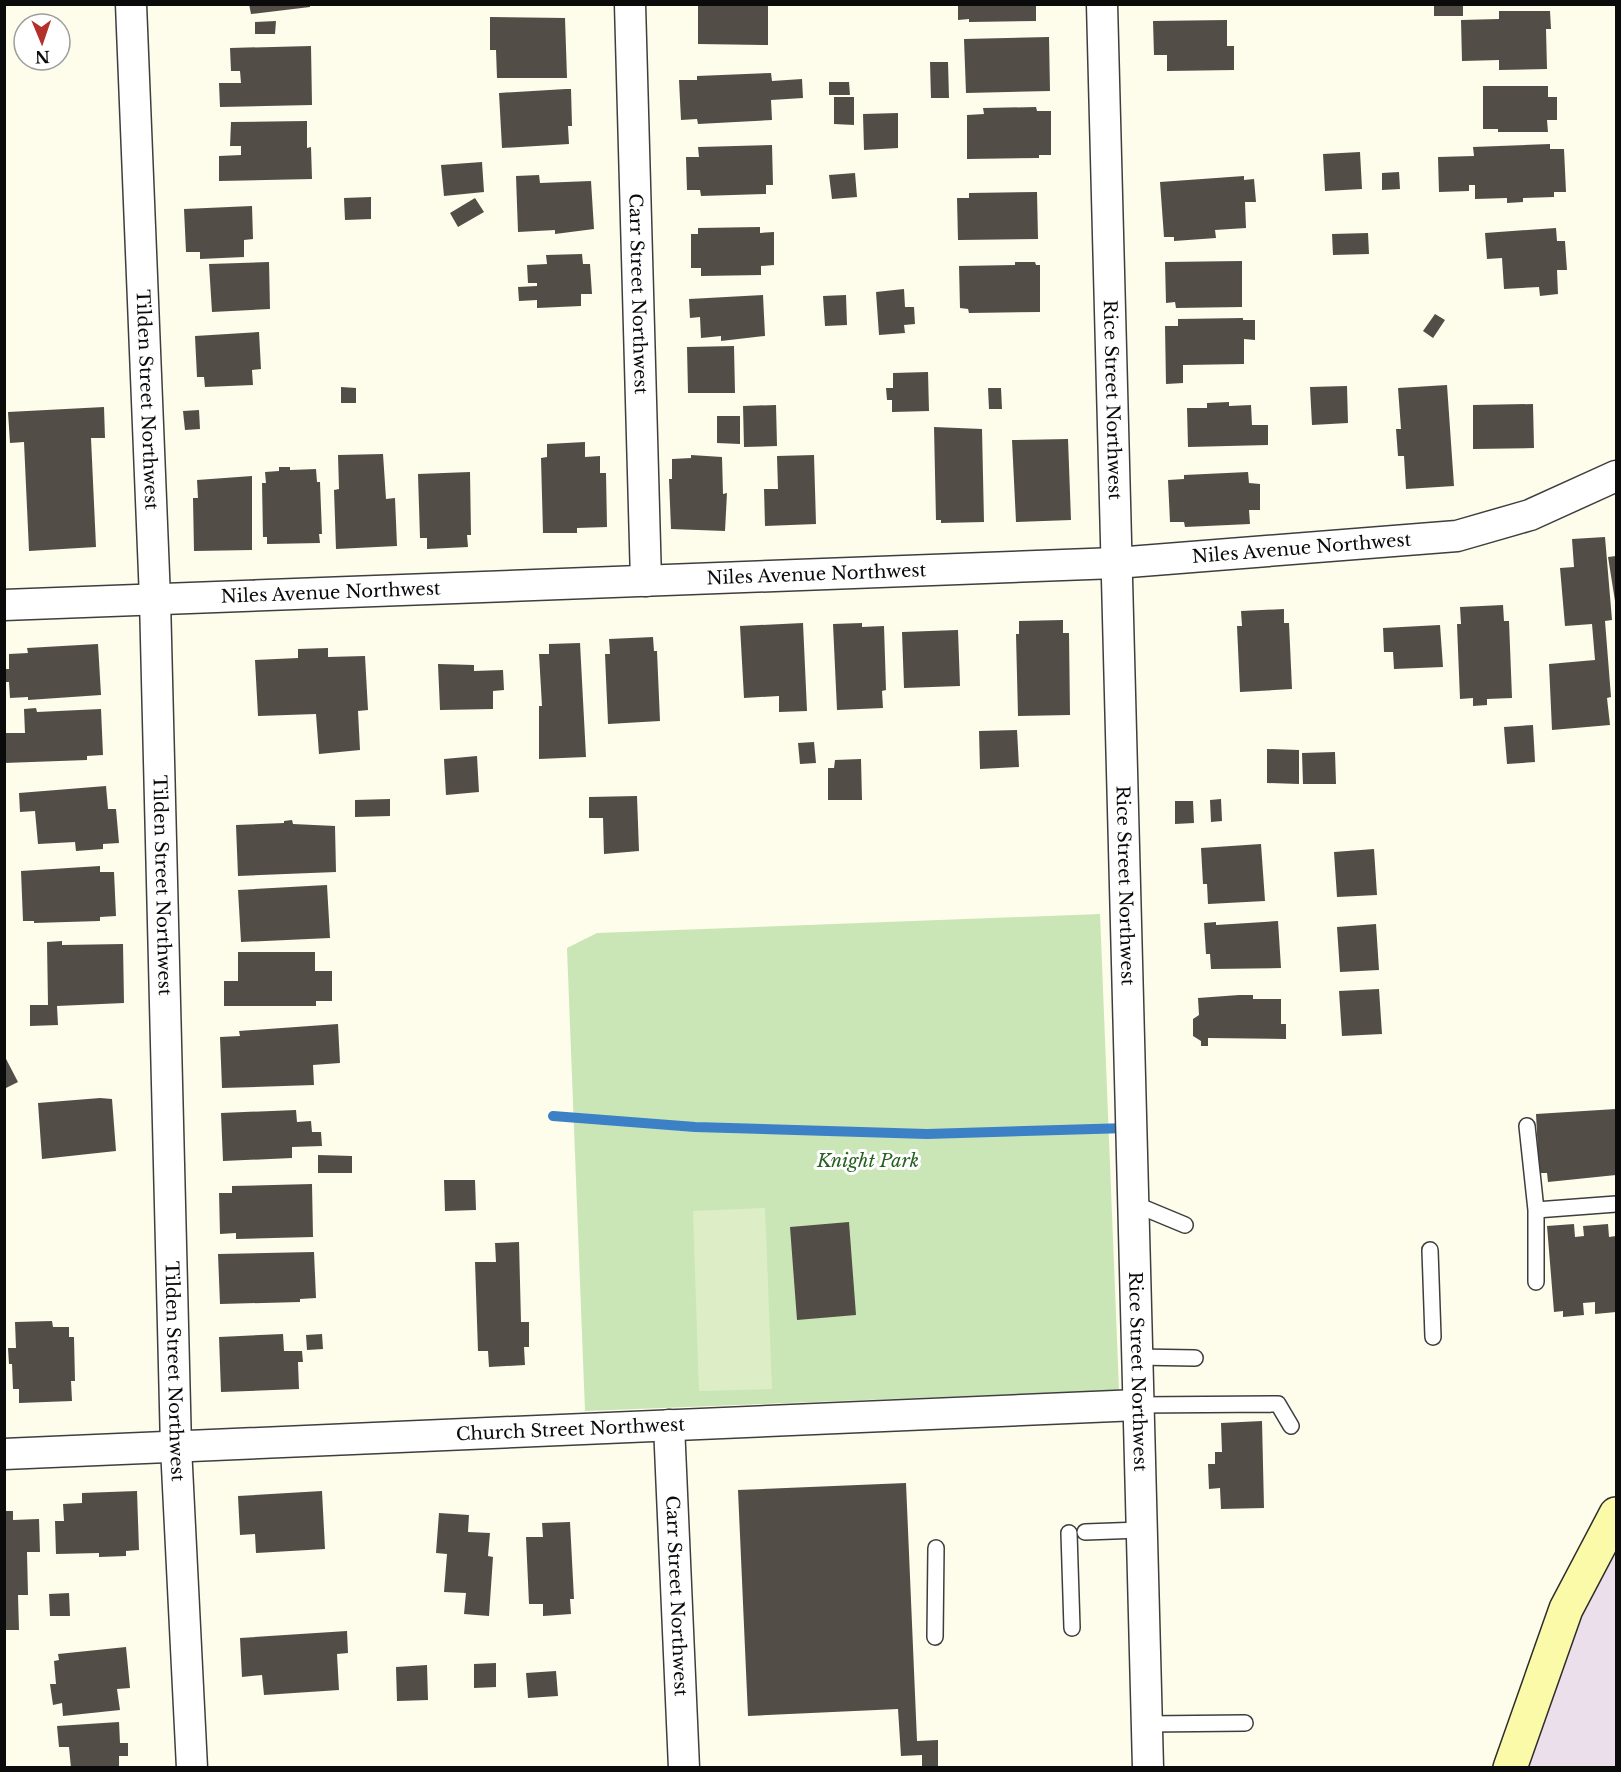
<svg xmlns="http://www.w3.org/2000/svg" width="1621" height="1772" viewBox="0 0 1621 1772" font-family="'Libre Baskerville',serif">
	<rect width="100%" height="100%" fill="#fefcea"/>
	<path fill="#eadfea" d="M 1616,1528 L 1616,1767 L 1519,1768 Z"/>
	<path fill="#cae6b6" d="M 1100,914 L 1119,1390 L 585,1411 L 567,948 L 597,933 Z"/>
	<path fill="#ddeec7" d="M 765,1208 L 772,1389 L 699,1391 L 693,1211 Z"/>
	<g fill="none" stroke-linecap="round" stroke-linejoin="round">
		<path stroke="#3c81c6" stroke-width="10" d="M 553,1116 L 695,1127 L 927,1134 L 1128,1128"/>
	</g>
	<path fill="#534d48" d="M 249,4 L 310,4 L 310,7 L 251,14 Z
		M 698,4 L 768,4 L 768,45 L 698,44 Z
		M 1434,4 L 1463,4 L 1463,16 L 1434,16 Z
		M 958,5 L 1036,5 L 1036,21 L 969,22 L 969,19 L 958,20 Z
		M 1499,11 L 1550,11 L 1551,29 L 1546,29 L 1547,69 L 1499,70 L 1499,60 L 1462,61 L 1461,20 L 1499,19 Z
		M 490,17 L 565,18 L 567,78 L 497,78 L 496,50 L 490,50 Z
		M 1227,20 L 1227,46 L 1234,46 L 1234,70 L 1167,71 L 1167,55 L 1154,55 L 1153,21 Z
		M 276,21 L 275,34 L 255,34 L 255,22 Z
		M 1049,37 L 1050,91 L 966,93 L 964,39 Z
		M 311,46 L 312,105 L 220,107 L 219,83 L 241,83 L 240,71 L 231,71 L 230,48 Z
		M 930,62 L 948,62 L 949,98 L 931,98 Z
		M 771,73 L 772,81 L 802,79 L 803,98 L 771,100 L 772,120 L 698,124 L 697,119 L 681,120 L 679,80 L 697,80 L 697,76 Z
		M 829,82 L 849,82 L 850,95 L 829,95 Z
		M 1483,86 L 1548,86 L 1548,97 L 1557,97 L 1557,120 L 1547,120 L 1548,132 L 1498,132 L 1498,129 L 1483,129 Z
		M 566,89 L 571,89 L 572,126 L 568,126 L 569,144 L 502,148 L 499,93 Z
		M 834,97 L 854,97 L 854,125 L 834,124 Z
		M 1036,107 L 1037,111 L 1051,111 L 1051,155 L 1039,155 L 1039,158 L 967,159 L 967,115 L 984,114 L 983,108 Z
		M 898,113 L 898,148 L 864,150 L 863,114 Z
		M 307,121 L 307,148 L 311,147 L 312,179 L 219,181 L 219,156 L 241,155 L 241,146 L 230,146 L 231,122 Z
		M 1550,144 L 1550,149 L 1564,149 L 1566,192 L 1554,192 L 1554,197 L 1523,198 L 1523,202 L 1507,203 L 1507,198 L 1475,199 L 1475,185 L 1469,185 L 1469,191 L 1439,192 L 1438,157 L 1474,156 L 1473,147 Z
		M 772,145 L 773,185 L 766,185 L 766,194 L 701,196 L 700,190 L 687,190 L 686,157 L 699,157 L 698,147 Z
		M 1360,152 L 1362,189 L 1325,191 L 1323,154 Z
		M 482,162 L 484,192 L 444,196 L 441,165 Z
		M 1399,172 L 1400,189 L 1382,190 L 1382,173 Z
		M 855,173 L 857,197 L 832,199 L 829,175 Z
		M 539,175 L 540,183 L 591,181 L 594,229 L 555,234 L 555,230 L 518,232 L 516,176 Z
		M 1244,176 L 1244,180 L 1254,179 L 1256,202 L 1245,202 L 1246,228 L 1215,230 L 1216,238 L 1174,241 L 1174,237 L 1164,237 L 1160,182 Z
		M 1037,192 L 1038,239 L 958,240 L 957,198 L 969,198 L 969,193 Z
		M 371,197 L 371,219 L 345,220 L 344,198 Z
		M 475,198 L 484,212 L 458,227 L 450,213 Z
		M 252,206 L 253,239 L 244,240 L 244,257 L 200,259 L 200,252 L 186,252 L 184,209 Z
		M 760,227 L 760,233 L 774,232 L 774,265 L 761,266 L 761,275 L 701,276 L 701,268 L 691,268 L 691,234 L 698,234 L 698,228 Z
		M 1556,228 L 1557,241 L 1565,241 L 1567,270 L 1557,270 L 1558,294 L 1540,296 L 1539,287 L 1504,289 L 1502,258 L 1487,259 L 1485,233 Z
		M 1368,233 L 1369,254 L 1333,255 L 1332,234 Z
		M 582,254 L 583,264 L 590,264 L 592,294 L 581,294 L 581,306 L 537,308 L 537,300 L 519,301 L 518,287 L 537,286 L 537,283 L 528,283 L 527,265 L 547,264 L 546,255 Z
		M 1242,261 L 1242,307 L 1176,308 L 1175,302 L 1166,303 L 1165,262 Z
		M 269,262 L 270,309 L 212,312 L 209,264 Z
		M 1015,262 L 1035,262 L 1036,265 L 1040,265 L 1040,312 L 969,313 L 968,309 L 960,308 L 959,266 L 1015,265 Z
		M 904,289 L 905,307 L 914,307 L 915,324 L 904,325 L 905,333 L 879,335 L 876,292 Z
		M 763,295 L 765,336 L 721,341 L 721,336 L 701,338 L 700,317 L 690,318 L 689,299 Z
		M 846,295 L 847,325 L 825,326 L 823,296 Z
		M 1435,314 L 1445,320 L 1433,338 L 1423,331 Z
		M 1243,318 L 1243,320 L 1255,320 L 1255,340 L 1244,339 L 1244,364 L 1183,365 L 1183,383 L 1166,384 L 1165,326 L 1178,326 L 1178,319 Z
		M 259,332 L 261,369 L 252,370 L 253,385 L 205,387 L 204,377 L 197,377 L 195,336 Z
		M 734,346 L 735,393 L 688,393 L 687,347 Z
		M 928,372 L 929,411 L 892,412 L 892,400 L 887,400 L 886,388 L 893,388 L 893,373 Z
		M 1447,385 L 1454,486 L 1406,489 L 1404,456 L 1398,456 L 1396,429 L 1401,429 L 1398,388 Z
		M 1347,386 L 1348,423 L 1312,425 L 1310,387 Z
		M 341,387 L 356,388 L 356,403 L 341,403 Z
		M 988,388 L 1001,388 L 1002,409 L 989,409 Z
		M 1229,402 L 1229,406 L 1251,405 L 1252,425 L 1268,425 L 1268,445 L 1188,447 L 1187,408 L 1207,408 L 1207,403 Z
		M 1533,404 L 1534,448 L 1473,449 L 1473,405 Z
		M 776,405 L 777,446 L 744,447 L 743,406 Z
		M 104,407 L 105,438 L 91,438 L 96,547 L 29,551 L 24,442 L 10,443 L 8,412 Z
		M 199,410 L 200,429 L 185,430 L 183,411 Z
		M 717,416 L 740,416 L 740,444 L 717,443 Z
		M 934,427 L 982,429 L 984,522 L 941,523 L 941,520 L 936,520 Z
		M 1068,439 L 1071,520 L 1016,522 L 1012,440 Z
		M 585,442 L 585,457 L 600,456 L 600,473 L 606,473 L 607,527 L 577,528 L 577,533 L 543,533 L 541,458 L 547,457 L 547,444 Z
		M 383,454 L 386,499 L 395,498 L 397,546 L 336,549 L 334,490 L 339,489 L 338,455 Z
		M 691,455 L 722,457 L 723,494 L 727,493 L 725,531 L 671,529 L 669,479 L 672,479 L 672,459 L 691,458 Z
		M 814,455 L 816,524 L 765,526 L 764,489 L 778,489 L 777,456 Z
		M 279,467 L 290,467 L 290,470 L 316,469 L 317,482 L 320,482 L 322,534 L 319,534 L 320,543 L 267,544 L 267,537 L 263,537 L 262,483 L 266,483 L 265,472 L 279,471 Z
		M 470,472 L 471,535 L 467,535 L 468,547 L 427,549 L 427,538 L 420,538 L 418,474 Z
		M 1248,472 L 1249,483 L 1260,484 L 1260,510 L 1249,510 L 1250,524 L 1185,527 L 1184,522 L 1170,522 L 1168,480 L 1184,479 L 1184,475 Z
		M 252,476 L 252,550 L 194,551 L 193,498 L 198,498 L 197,480 Z
		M 1605,537 L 1612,620 L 1605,621 L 1611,697 L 1607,698 L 1610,725 L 1552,730 L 1549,664 L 1595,660 L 1592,624 L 1565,626 L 1560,568 L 1574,567 L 1572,539 Z
		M 1616,556 L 1616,601 L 1615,601 L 1608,557 Z
		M 1503,605 L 1504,621 L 1509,621 L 1512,698 L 1487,699 L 1487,705 L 1473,706 L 1473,698 L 1460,699 L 1457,624 L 1461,624 L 1460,607 Z
		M 1284,609 L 1284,623 L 1289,623 L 1292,689 L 1240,692 L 1237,626 L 1242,626 L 1241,611 Z
		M 1063,620 L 1063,633 L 1069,633 L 1070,715 L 1018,716 L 1016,634 L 1019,634 L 1019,621 Z
		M 803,623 L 807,711 L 779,712 L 779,696 L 744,698 L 740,626 Z
		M 862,623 L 862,627 L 884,626 L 886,690 L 882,691 L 883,708 L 837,710 L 833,624 Z
		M 1440,625 L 1443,667 L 1394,669 L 1393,652 L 1384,652 L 1383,628 Z
		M 958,630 L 960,686 L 904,688 L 902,632 Z
		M 653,637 L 654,651 L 657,651 L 660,721 L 608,724 L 605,654 L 610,654 L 609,639 Z
		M 580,643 L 586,757 L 539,759 L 539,706 L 542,706 L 539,654 L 549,654 L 549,644 Z
		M 98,644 L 101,695 L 28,700 L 28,697 L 10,698 L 9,682 L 4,682 L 4,669 L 9,669 L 9,654 L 28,653 L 27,648 Z
		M 328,648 L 328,657 L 365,656 L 368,710 L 358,711 L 360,750 L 319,754 L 316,714 L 258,716 L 255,660 L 298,658 L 298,649 Z
		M 438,664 L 474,665 L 474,671 L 503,670 L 504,690 L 493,691 L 493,709 L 440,710 Z
		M 36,708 L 37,712 L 101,709 L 103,755 L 87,756 L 87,760 L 4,763 L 4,733 L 25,733 L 24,709 Z
		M 1533,725 L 1535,762 L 1507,764 L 1504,727 Z
		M 1017,730 L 1019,767 L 980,769 L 979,731 Z
		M 814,742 L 816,763 L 800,764 L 798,743 Z
		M 1267,749 L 1299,750 L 1299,784 L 1267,783 Z
		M 1335,752 L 1336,784 L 1303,784 L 1302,753 Z
		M 477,756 L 479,792 L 446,795 L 444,759 Z
		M 861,759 L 862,800 L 828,800 L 828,768 L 834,768 L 835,760 Z
		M 106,786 L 108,809 L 116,809 L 119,843 L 103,844 L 103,849 L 76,851 L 75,842 L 38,844 L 35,811 L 20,812 L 19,793 Z
		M 637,796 L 639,851 L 604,854 L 603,818 L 589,818 L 589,797 Z
		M 390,799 L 390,816 L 355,817 L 355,800 Z
		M 1221,799 L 1222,821 L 1211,822 L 1210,800 Z
		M 1175,801 L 1193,801 L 1194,823 L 1175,824 Z
		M 292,820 L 293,824 L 335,826 L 336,872 L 238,876 L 236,825 L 284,823 L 284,821 Z
		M 1261,844 L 1265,901 L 1208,904 L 1207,884 L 1203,884 L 1201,848 Z
		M 1374,849 L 1377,895 L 1337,897 L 1334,852 Z
		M 100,866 L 100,872 L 114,872 L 116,916 L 100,917 L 100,921 L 34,923 L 34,921 L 23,921 L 21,871 Z
		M 327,885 L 330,938 L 241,942 L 238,890 Z
		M 1278,921 L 1281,968 L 1211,969 L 1210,954 L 1206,954 L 1204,923 L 1216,922 L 1216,925 Z
		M 1376,924 L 1379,970 L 1340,972 L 1337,927 Z
		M 62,941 L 62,945 L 123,944 L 124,1003 L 57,1006 L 58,1025 L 30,1026 L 30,1005 L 48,1005 L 47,942 Z
		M 238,952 L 315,952 L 315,971 L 332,971 L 332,1001 L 316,1001 L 316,1006 L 224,1006 L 224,981 L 238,981 Z
		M 1379,989 L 1382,1034 L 1342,1036 L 1339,991 Z
		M 1239,995 L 1253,995 L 1253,999 L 1281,999 L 1281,1024 L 1286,1024 L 1286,1039 L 1208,1038 L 1208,1046 L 1201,1046 L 1201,1041 L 1193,1036 L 1193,1019 L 1199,1015 L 1198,998 Z
		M 338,1024 L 340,1063 L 313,1065 L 314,1085 L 222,1088 L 220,1037 L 240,1036 L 239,1031 Z
		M 4,1055 L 18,1082 L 4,1089 Z
		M 100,1098 L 112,1099 L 116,1151 L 42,1159 L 38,1103 Z
		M 1616,1109 L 1616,1175 L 1548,1182 L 1547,1173 L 1539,1173 L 1536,1114 Z
		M 296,1110 L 297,1122 L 311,1121 L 312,1132 L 321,1132 L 322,1146 L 292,1147 L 292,1158 L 223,1161 L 221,1113 Z
		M 318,1155 L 352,1156 L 352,1173 L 318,1173 Z
		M 444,1180 L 475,1180 L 476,1210 L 445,1211 Z
		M 312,1184 L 313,1237 L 236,1239 L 236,1233 L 220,1234 L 219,1193 L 232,1193 L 232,1186 Z
		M 849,1222 L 856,1315 L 797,1320 L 790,1227 Z
		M 1574,1224 L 1575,1237 L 1584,1236 L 1583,1226 L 1608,1224 L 1609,1237 L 1616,1236 L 1616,1312 L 1595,1314 L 1595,1302 L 1583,1303 L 1584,1315 L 1563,1317 L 1563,1311 L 1554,1312 L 1547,1226 Z
		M 519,1242 L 521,1322 L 529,1322 L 529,1347 L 524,1347 L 525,1365 L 489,1367 L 488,1351 L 478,1351 L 475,1262 L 496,1262 L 495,1243 Z
		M 314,1252 L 316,1298 L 300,1299 L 300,1302 L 220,1304 L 218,1254 Z
		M 52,1321 L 53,1327 L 69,1327 L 69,1337 L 74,1337 L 75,1381 L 71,1381 L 72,1401 L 19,1403 L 19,1389 L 13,1389 L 12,1364 L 9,1364 L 8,1348 L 16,1348 L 15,1322 Z
		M 283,1334 L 284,1351 L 302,1351 L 303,1362 L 298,1362 L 299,1389 L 221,1392 L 219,1337 Z
		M 322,1334 L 323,1349 L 307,1350 L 306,1335 Z
		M 1262,1421 L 1264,1508 L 1221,1509 L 1220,1488 L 1209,1489 L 1208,1464 L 1215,1464 L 1215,1452 L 1222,1452 L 1221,1423 Z
		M 906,1483 L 917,1741 L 938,1740 L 938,1768 L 922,1768 L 922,1755 L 901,1756 L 898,1709 L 748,1716 L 738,1490 Z
		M 137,1491 L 139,1550 L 126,1551 L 126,1556 L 99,1557 L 99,1553 L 56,1554 L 55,1521 L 64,1521 L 63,1504 L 82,1503 L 82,1493 Z
		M 322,1491 L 325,1549 L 256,1553 L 255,1534 L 240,1535 L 238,1496 Z
		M 4,1511 L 13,1511 L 13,1520 L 39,1519 L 40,1552 L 27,1552 L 28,1595 L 18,1595 L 19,1630 L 4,1630 Z
		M 439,1513 L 469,1515 L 468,1532 L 490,1533 L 488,1556 L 493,1557 L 489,1616 L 464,1614 L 466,1593 L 444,1592 L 447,1554 L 436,1553 Z
		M 570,1522 L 574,1599 L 570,1599 L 571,1614 L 543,1616 L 543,1604 L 529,1604 L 526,1537 L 543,1537 L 542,1523 Z
		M 69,1593 L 70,1616 L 50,1616 L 49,1594 Z
		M 347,1631 L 348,1653 L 337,1654 L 339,1690 L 264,1695 L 262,1675 L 242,1677 L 240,1638 Z
		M 126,1647 L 130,1688 L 117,1689 L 120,1710 L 63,1716 L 62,1703 L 53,1705 L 50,1684 L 56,1684 L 54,1661 L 59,1660 L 58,1654 Z
		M 496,1663 L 496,1687 L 474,1688 L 474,1664 Z
		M 427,1665 L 428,1700 L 397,1701 L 396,1667 Z
		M 556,1671 L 558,1696 L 528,1698 L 526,1673 Z
		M 119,1722 L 120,1743 L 128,1743 L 128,1756 L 119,1756 L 119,1768 L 71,1768 L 69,1747 L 59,1747 L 57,1726 Z"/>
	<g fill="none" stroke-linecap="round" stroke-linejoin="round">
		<defs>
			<path id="service" d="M 1527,1126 L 1536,1210 L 1616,1204
				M 1132,1203 L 1185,1225
				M 1430,1250 L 1433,1337
				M 1536,1282 L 1536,1210
				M 1136,1357 L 1195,1358
				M 1138,1405 L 1278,1404 L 1291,1426
				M 1085,1532 L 1141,1530
				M 1069,1533 L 1072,1628
				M 935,1637 L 936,1548
				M 1147,1724 L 1245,1723"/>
			<g id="minor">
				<path id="s1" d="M 131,4 L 155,599 L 176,1447 L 192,1768"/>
				<path id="s2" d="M 630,4 L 646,581"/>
				<path id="s3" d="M 1102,4 L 1148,1768"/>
				<path id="s4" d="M 4,605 L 1116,563 L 1457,536 L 1530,515 L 1616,476"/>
				<path id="s5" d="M 669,1425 L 684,1768"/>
				<path id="s6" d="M 4,1454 L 1138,1405"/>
			</g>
			<path id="secondary" d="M 1510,1768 L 1566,1609 L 1616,1514"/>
		</defs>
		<use href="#service" stroke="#3e3e3e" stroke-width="18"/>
		<use href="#minor" stroke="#3e3e3e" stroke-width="33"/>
		<use href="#secondary" stroke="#2d2d2d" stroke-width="36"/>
		<use href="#service" stroke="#fff" stroke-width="15"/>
		<use href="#minor" stroke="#fff" stroke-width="30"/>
		<use href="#secondary" stroke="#fbfaa8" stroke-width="33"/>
	</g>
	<g text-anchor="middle" stroke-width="6" stroke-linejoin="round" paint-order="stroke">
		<g font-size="18" fill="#0b0b0b" stroke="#fff">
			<text dy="6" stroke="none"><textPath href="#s2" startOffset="290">Carr Street Northwest</textPath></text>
			<text dy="6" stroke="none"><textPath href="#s1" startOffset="396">Tilden Street Northwest</textPath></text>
			<text dy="6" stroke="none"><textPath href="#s3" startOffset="396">Rice Street Northwest</textPath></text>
			<text dy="6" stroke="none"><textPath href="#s4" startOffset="1299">Niles Avenue Northwest</textPath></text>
			<text dy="6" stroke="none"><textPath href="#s4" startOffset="813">Niles Avenue Northwest</textPath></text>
			<text dy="6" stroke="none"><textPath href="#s4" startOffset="327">Niles Avenue Northwest</textPath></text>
			<text dy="6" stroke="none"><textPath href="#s1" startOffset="882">Tilden Street Northwest</textPath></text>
			<text dy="6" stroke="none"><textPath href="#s3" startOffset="882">Rice Street Northwest</textPath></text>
			<text dy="6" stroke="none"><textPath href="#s1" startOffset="1368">Tilden Street Northwest</textPath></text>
			<text dy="6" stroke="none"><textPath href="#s3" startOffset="1368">Rice Street Northwest</textPath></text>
			<text dy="6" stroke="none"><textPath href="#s6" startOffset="567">Church Street Northwest</textPath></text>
			<text dy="6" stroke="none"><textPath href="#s5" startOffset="171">Carr Street Northwest</textPath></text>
		</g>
		<g font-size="18" font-style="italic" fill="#265f1f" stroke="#fff">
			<text x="868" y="1167">Knight Park</text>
		</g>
	</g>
	<rect width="1621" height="1772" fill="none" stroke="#0b0b0b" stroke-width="12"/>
	<g transform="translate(42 42) rotate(178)"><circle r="28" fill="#ffffff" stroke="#9d9d9d" stroke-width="1.5"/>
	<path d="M0-4.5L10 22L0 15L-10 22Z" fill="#b4312b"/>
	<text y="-9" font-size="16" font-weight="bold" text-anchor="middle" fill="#0b0b0b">N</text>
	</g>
</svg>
